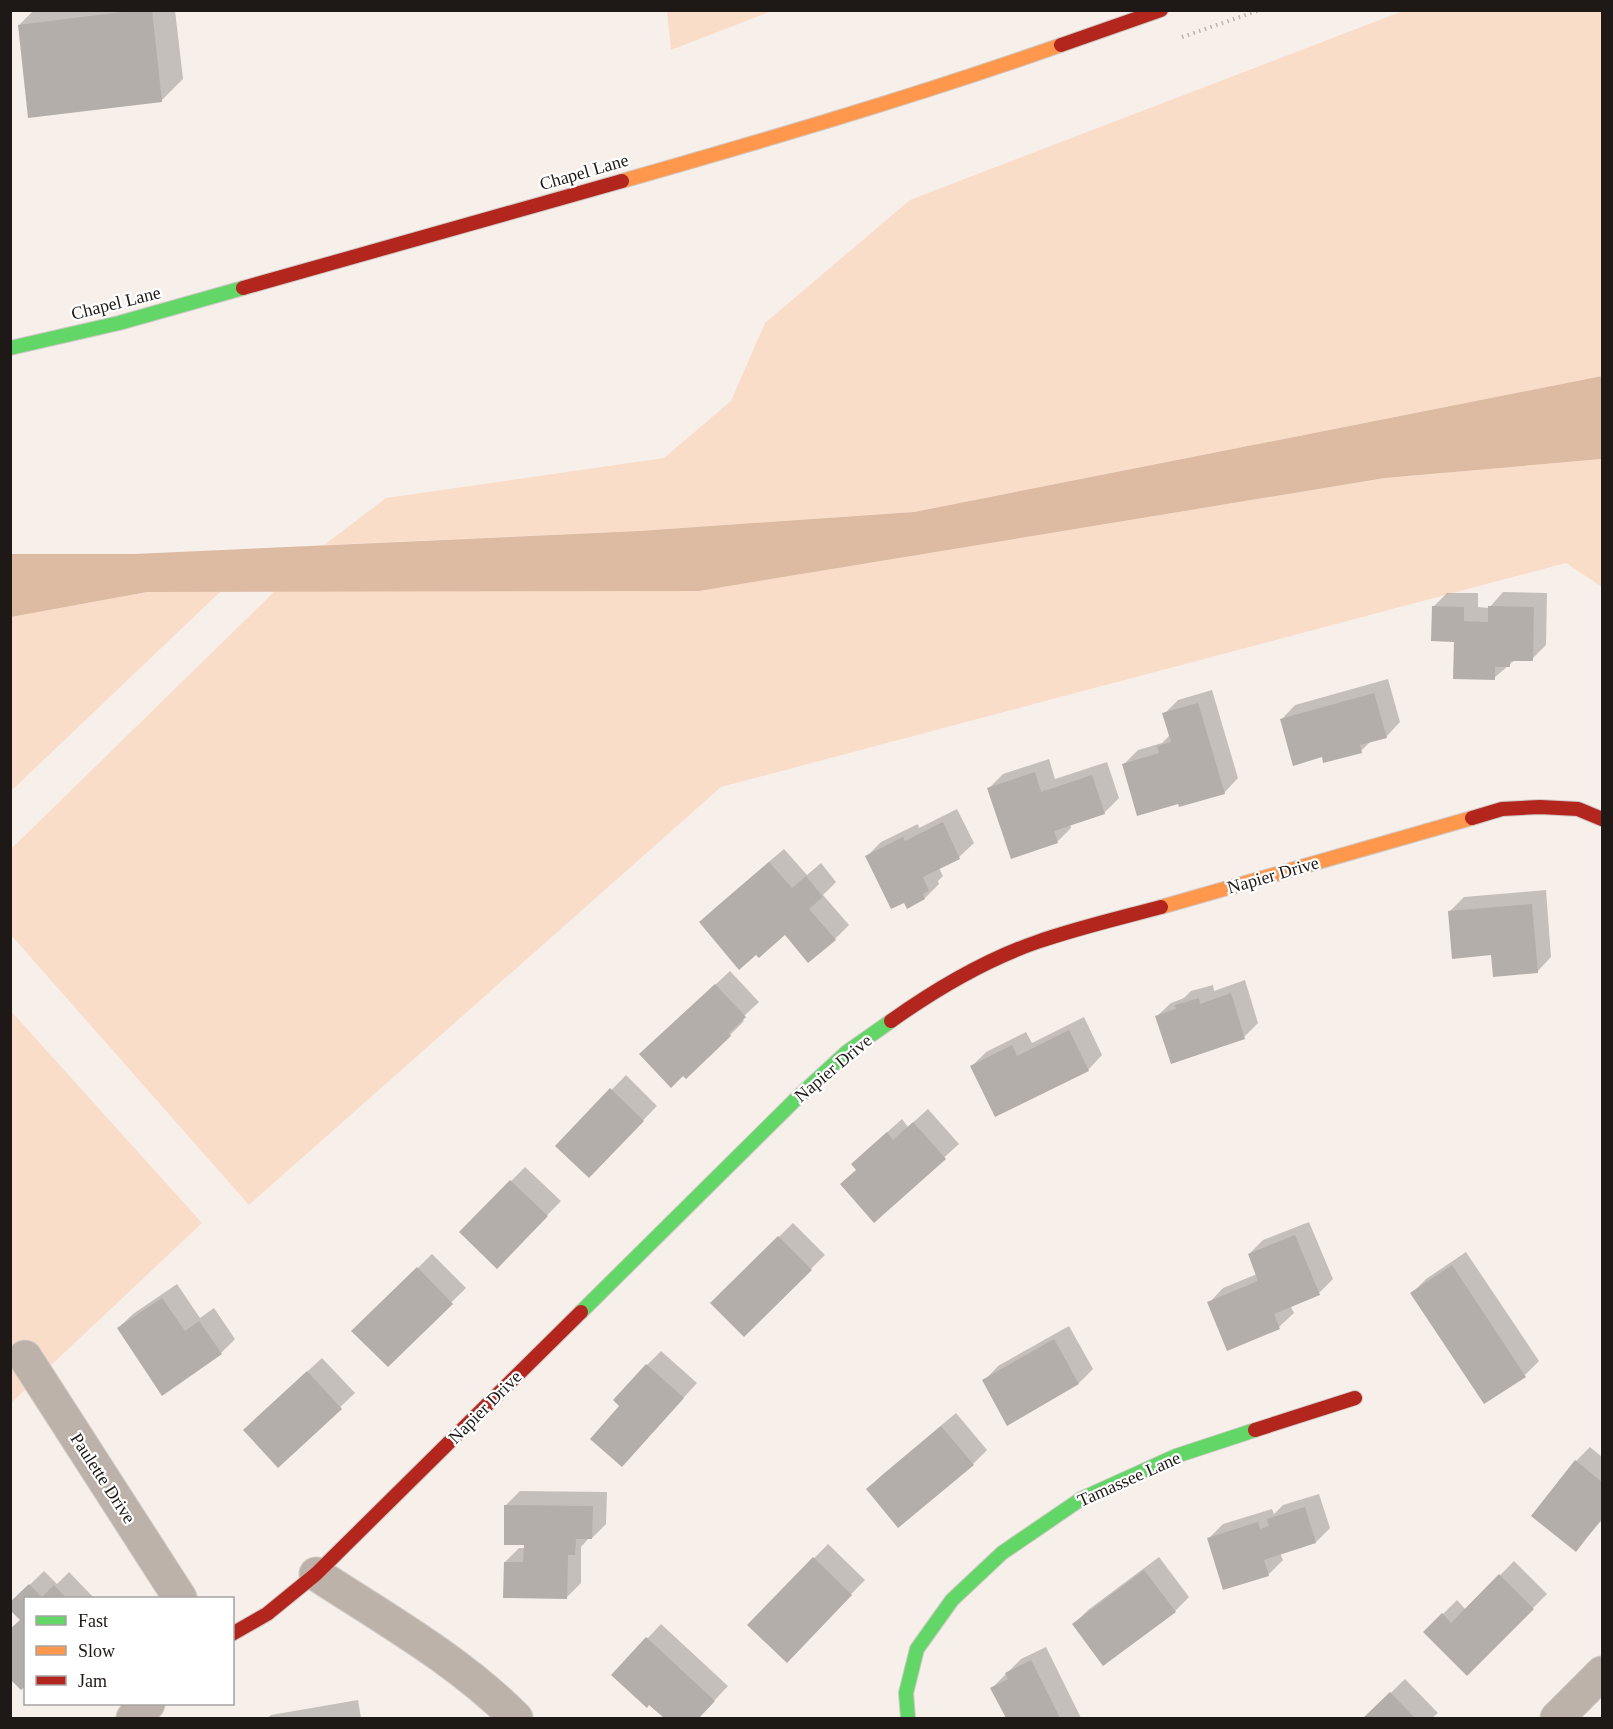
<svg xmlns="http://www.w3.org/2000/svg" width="1613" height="1729" viewBox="0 0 1613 1729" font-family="Georgia,serif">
	<rect width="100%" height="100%" fill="#f7efea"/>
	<path fill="#faddc8" d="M 667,11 L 667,10 L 772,11 L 671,50 Z
		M 1403,11 L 1602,11 L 1602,376 L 914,512 L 639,531 L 324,545 L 386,498 L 664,458 L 731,401 L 765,323 L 910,200 Z
		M 1602,459 L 1602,587 L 1566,563 L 721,787 L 249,1205 L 11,935 L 10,850 L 275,591 L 699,591 L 1385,478 Z
		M 147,592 L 220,592 L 11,791 L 11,617 Z
		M 10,1010 L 202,1223 L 11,1403 L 10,1403 Z"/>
	<path fill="#ddbaa2" d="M 1602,376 L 1602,459 L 1385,478 L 699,591 L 147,592 L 11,617 L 11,554 L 134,554 L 639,531 L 914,512 Z"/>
	<path fill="#0003" d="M 34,10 L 175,10 L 183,79 L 161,101 L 19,25 Z
		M 1503,592 L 1547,593 L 1546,645 L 1532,659 L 1516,659 L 1494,678 L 1455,640 L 1433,607 L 1447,593 L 1478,593 L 1478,607 L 1489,608 Z
		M 1388,679 L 1400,722 L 1386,737 L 1372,740 L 1361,751 L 1323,756 L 1281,720 L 1295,705 Z
		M 1212,690 L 1238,778 L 1224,793 L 1124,764 L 1138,750 L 1162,743 L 1170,735 L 1164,714 L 1178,700 Z
		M 1049,759 L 1055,779 L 1107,762 L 1119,798 L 1104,813 L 1070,824 L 1071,828 L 1057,842 L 989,788 L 1003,774 Z
		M 957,809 L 974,843 L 959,857 L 939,868 L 943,876 L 938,881 L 939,884 L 925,898 L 867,856 L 881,842 L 918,824 L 919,828 Z
		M 784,849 L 807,875 L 821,863 L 836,882 L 823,895 L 849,925 L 835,939 L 701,922 L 715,908 Z
		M 1546,890 L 1551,957 L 1537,972 L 1493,954 L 1450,911 L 1464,897 Z
		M 730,971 L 759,1002 L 742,1018 L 744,1021 L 730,1035 L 656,1040 Z
		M 1245,980 L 1258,1023 L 1244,1037 L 1156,1017 L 1171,1003 L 1184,998 L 1191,991 L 1213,985 L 1214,991 Z
		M 1084,1017 L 1102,1055 L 1088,1070 L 972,1066 L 986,1052 L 1026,1032 L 1032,1043 Z
		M 626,1075 L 657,1106 L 589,1176 L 557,1146 Z
		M 928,1109 L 959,1144 L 874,1221 L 857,1169 L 867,1150 L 902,1119 L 908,1127 Z
		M 525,1167 L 561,1201 L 497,1267 L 461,1232 Z
		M 1309,1222 L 1333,1279 L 1319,1293 L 1290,1305 L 1294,1313 L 1279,1327 L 1227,1349 L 1209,1303 L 1223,1288 L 1257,1274 L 1249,1254 L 1263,1240 Z
		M 793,1223 L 825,1255 L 744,1335 L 712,1303 Z
		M 1466,1252 L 1539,1361 L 1525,1375 L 1412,1293 L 1426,1279 Z
		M 432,1254 L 466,1288 L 388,1365 L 354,1331 Z
		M 177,1284 L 200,1318 L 214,1308 L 235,1339 L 221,1353 L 118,1328 L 133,1314 Z
		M 1069,1326 L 1093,1369 L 1079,1383 L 984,1381 L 998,1366 Z
		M 661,1351 L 697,1383 L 636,1450 L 621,1406 L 647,1365 Z
		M 322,1358 L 355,1393 L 278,1466 L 259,1416 Z
		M 956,1413 L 987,1450 L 973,1464 L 868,1489 L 882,1475 Z
		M 1590,1447 L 1602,1457 L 1602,1520 L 1576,1550 L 1576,1461 Z
		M 520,1491 L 607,1492 L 606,1524 L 592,1538 L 589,1538 L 581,1547 L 581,1583 L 567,1597 L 505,1562 L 519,1548 L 525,1548 L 525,1543 L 506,1505 Z
		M 1319,1494 L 1330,1528 L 1316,1542 L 1280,1553 L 1283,1560 L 1268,1575 L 1208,1539 L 1223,1524 L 1272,1509 L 1274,1514 L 1283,1505 Z
		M 828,1544 L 865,1580 L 787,1660 L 750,1624 Z
		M 1159,1557 L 1189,1597 L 1175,1611 L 1074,1624 L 1088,1610 Z
		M 1514,1561 L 1547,1594 L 1467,1674 L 1425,1632 L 1457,1600 L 1466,1610 Z
		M 44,1571 L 57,1584 L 69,1572 L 94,1598 L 26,1598 L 22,1620 L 10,1604 Z
		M 661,1624 L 728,1686 L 698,1718 L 666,1718 L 649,1703 L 613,1675 Z
		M 1046,1647 L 1081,1718 L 1007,1718 L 992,1688 L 1021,1659 Z
		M 1405,1679 L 1438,1713 L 1432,1718 L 1365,1718 Z
		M 358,1700 L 361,1718 L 267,1718 L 271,1715 Z"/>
	<path fill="#b3aeaa" d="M 138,10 L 152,10 L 162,102 L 28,118 L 18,25 Z
		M 1432,606 L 1464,607 L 1464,621 L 1488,622 L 1488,606 L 1534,607 L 1533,661 L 1510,661 L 1510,667 L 1495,667 L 1495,680 L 1453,679 L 1454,642 L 1431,641 Z
		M 1374,693 L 1387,738 L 1360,745 L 1362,753 L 1323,763 L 1322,757 L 1293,766 L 1280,719 Z
		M 1198,703 L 1225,794 L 1179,807 L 1178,804 L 1137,816 L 1122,764 L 1159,753 L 1157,746 L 1171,742 L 1162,713 Z
		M 1035,772 L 1041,792 L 1092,775 L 1105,814 L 1054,831 L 1058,843 L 1011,859 L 987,788 Z
		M 943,822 L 960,859 L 923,877 L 929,891 L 923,894 L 925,899 L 907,909 L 904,903 L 891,909 L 865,856 L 903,837 L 905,841 Z
		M 769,862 L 792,888 L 806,876 L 823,897 L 809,909 L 836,940 L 808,963 L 785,935 L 759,958 L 756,955 L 739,970 L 699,922 Z
		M 1532,904 L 1538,973 L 1493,977 L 1491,955 L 1452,959 L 1448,911 Z
		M 715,984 L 746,1017 L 729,1033 L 731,1036 L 686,1079 L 683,1076 L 671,1088 L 639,1054 Z
		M 1231,993 L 1245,1039 L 1171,1064 L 1155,1016 L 1176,1009 L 1175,1005 L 1199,998 L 1200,1004 Z
		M 1069,1030 L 1089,1071 L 995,1117 L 970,1066 L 1012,1045 L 1017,1056 Z
		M 610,1088 L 644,1121 L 589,1178 L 555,1146 Z
		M 913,1122 L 946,1159 L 874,1223 L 840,1184 L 856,1170 L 851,1164 L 887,1132 L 893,1140 Z
		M 510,1180 L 548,1216 L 497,1269 L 459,1232 Z
		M 1295,1235 L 1320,1295 L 1274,1314 L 1280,1329 L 1227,1351 L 1207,1302 L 1258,1281 L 1248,1254 Z
		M 778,1236 L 812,1270 L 744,1337 L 710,1303 Z
		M 1452,1265 L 1526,1377 L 1484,1404 L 1410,1293 Z
		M 417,1267 L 453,1304 L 388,1367 L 351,1331 Z
		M 162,1298 L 185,1331 L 199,1321 L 222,1354 L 162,1396 L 117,1328 Z
		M 1054,1339 L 1079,1384 L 1007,1426 L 982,1380 Z
		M 646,1364 L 684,1398 L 622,1467 L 590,1439 L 619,1406 L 613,1400 Z
		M 307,1371 L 342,1409 L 278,1468 L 243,1430 Z
		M 941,1426 L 974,1465 L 898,1528 L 866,1489 Z
		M 1575,1460 L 1602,1482 L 1602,1518 L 1576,1552 L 1531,1516 Z
		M 504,1505 L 593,1506 L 592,1539 L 576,1539 L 575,1555 L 568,1555 L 567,1599 L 503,1598 L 504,1562 L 523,1562 L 524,1545 L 504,1545 Z
		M 1305,1507 L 1316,1543 L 1264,1560 L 1269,1576 L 1223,1590 L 1207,1538 L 1258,1522 L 1260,1529 L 1269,1526 L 1267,1519 Z
		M 813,1557 L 852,1595 L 787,1663 L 747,1625 Z
		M 1144,1570 L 1176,1612 L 1103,1666 L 1072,1624 Z
		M 1499,1574 L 1534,1609 L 1467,1676 L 1423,1632 L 1442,1613 L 1451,1623 Z
		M 29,1584 L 42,1597 L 54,1585 L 66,1598 L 26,1598 L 26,1686 L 21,1690 L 10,1679 L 10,1629 L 20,1620 L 10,1610 L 10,1602 Z
		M 646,1637 L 715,1701 L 699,1718 L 664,1718 L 649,1705 L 647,1708 L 611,1675 Z
		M 1031,1660 L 1060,1718 L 1006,1718 L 990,1688 L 1008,1679 L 1005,1673 Z
		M 1390,1692 L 1415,1718 L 1363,1718 Z"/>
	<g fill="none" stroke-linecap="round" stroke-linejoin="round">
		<defs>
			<path id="street" d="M 25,1357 L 180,1598
				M 316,1574 C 385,1619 458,1660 516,1718
				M 133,1718 L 148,1704
				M 1557,1718 L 1602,1673"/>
			<path id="fast" d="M 10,348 L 119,323 L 243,288
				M 581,1312 L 797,1098 L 847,1052 L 891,1021
				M 908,1718 L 906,1693 L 917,1649 L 952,1600 L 1002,1553 L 1081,1499 L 1176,1456 L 1255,1430"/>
			<path id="slow" d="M 622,181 C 769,139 916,96 1061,45
				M 1161,907 L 1472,818"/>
			<path id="jam" d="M 1061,45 L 1161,10
				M 243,288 L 622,181
				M 1472,818 L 1502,809 L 1540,807 L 1578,809 L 1602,819
				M 891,1021 C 936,989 985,960 1037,942 C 1077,928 1120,918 1161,907
				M 1255,1430 L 1355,1398
				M 232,1634 L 267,1614 L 316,1574 L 581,1312"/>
		</defs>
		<use href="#street" stroke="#cfc9c5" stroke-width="35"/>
		<use href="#fast" stroke="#cfc9c5" stroke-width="16"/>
		<use href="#slow" stroke="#cfc9c5" stroke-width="16"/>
		<use href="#jam" stroke="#cfc9c5" stroke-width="16"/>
		<path stroke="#beb4ae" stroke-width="4" stroke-dasharray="1.5 4.5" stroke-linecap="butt" d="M 1182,37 L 1260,10"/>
		<use href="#street" stroke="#bdb2a9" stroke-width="33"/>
		<use href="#fast" stroke="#63d668" stroke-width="14"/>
		<use href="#slow" stroke="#ff974d" stroke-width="14"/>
		<use href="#jam" stroke="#b3261e" stroke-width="14"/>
	</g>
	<g text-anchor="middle" stroke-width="4.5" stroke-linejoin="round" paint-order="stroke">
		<g font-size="18" fill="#1e1916" stroke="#fff">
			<text transform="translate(584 172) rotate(-16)" y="6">Chapel Lane</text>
			<text transform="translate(116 303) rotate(-14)" y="6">Chapel Lane</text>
			<text transform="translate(1273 875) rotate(-16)" y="6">Napier Drive</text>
			<text transform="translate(833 1068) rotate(-40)" y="6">Napier Drive</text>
			<text transform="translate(485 1407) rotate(-45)" y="6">Napier Drive</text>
			<text transform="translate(103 1478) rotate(57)" y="6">Paulette Drive</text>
			<text transform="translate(1129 1479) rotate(-24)" y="6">Tamassee Lane</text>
		</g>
	</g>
	<rect width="1613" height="1729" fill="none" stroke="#1e1916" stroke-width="24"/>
	<rect x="24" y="1597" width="210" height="108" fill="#ffffff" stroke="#a5a3a2" stroke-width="1.5"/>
	<rect x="36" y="1616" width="30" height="9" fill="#63d668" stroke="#a5a3a2" stroke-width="1.5"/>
	<text x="78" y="1627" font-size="18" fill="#1e1916">Fast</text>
	<rect x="36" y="1646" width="30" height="9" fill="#ff974d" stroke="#a5a3a2" stroke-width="1.5"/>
	<text x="78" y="1657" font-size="18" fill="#1e1916">Slow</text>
	<rect x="36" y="1676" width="30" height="9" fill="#b3261e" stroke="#a5a3a2" stroke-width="1.5"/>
	<text x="78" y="1687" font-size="18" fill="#1e1916">Jam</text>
</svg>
